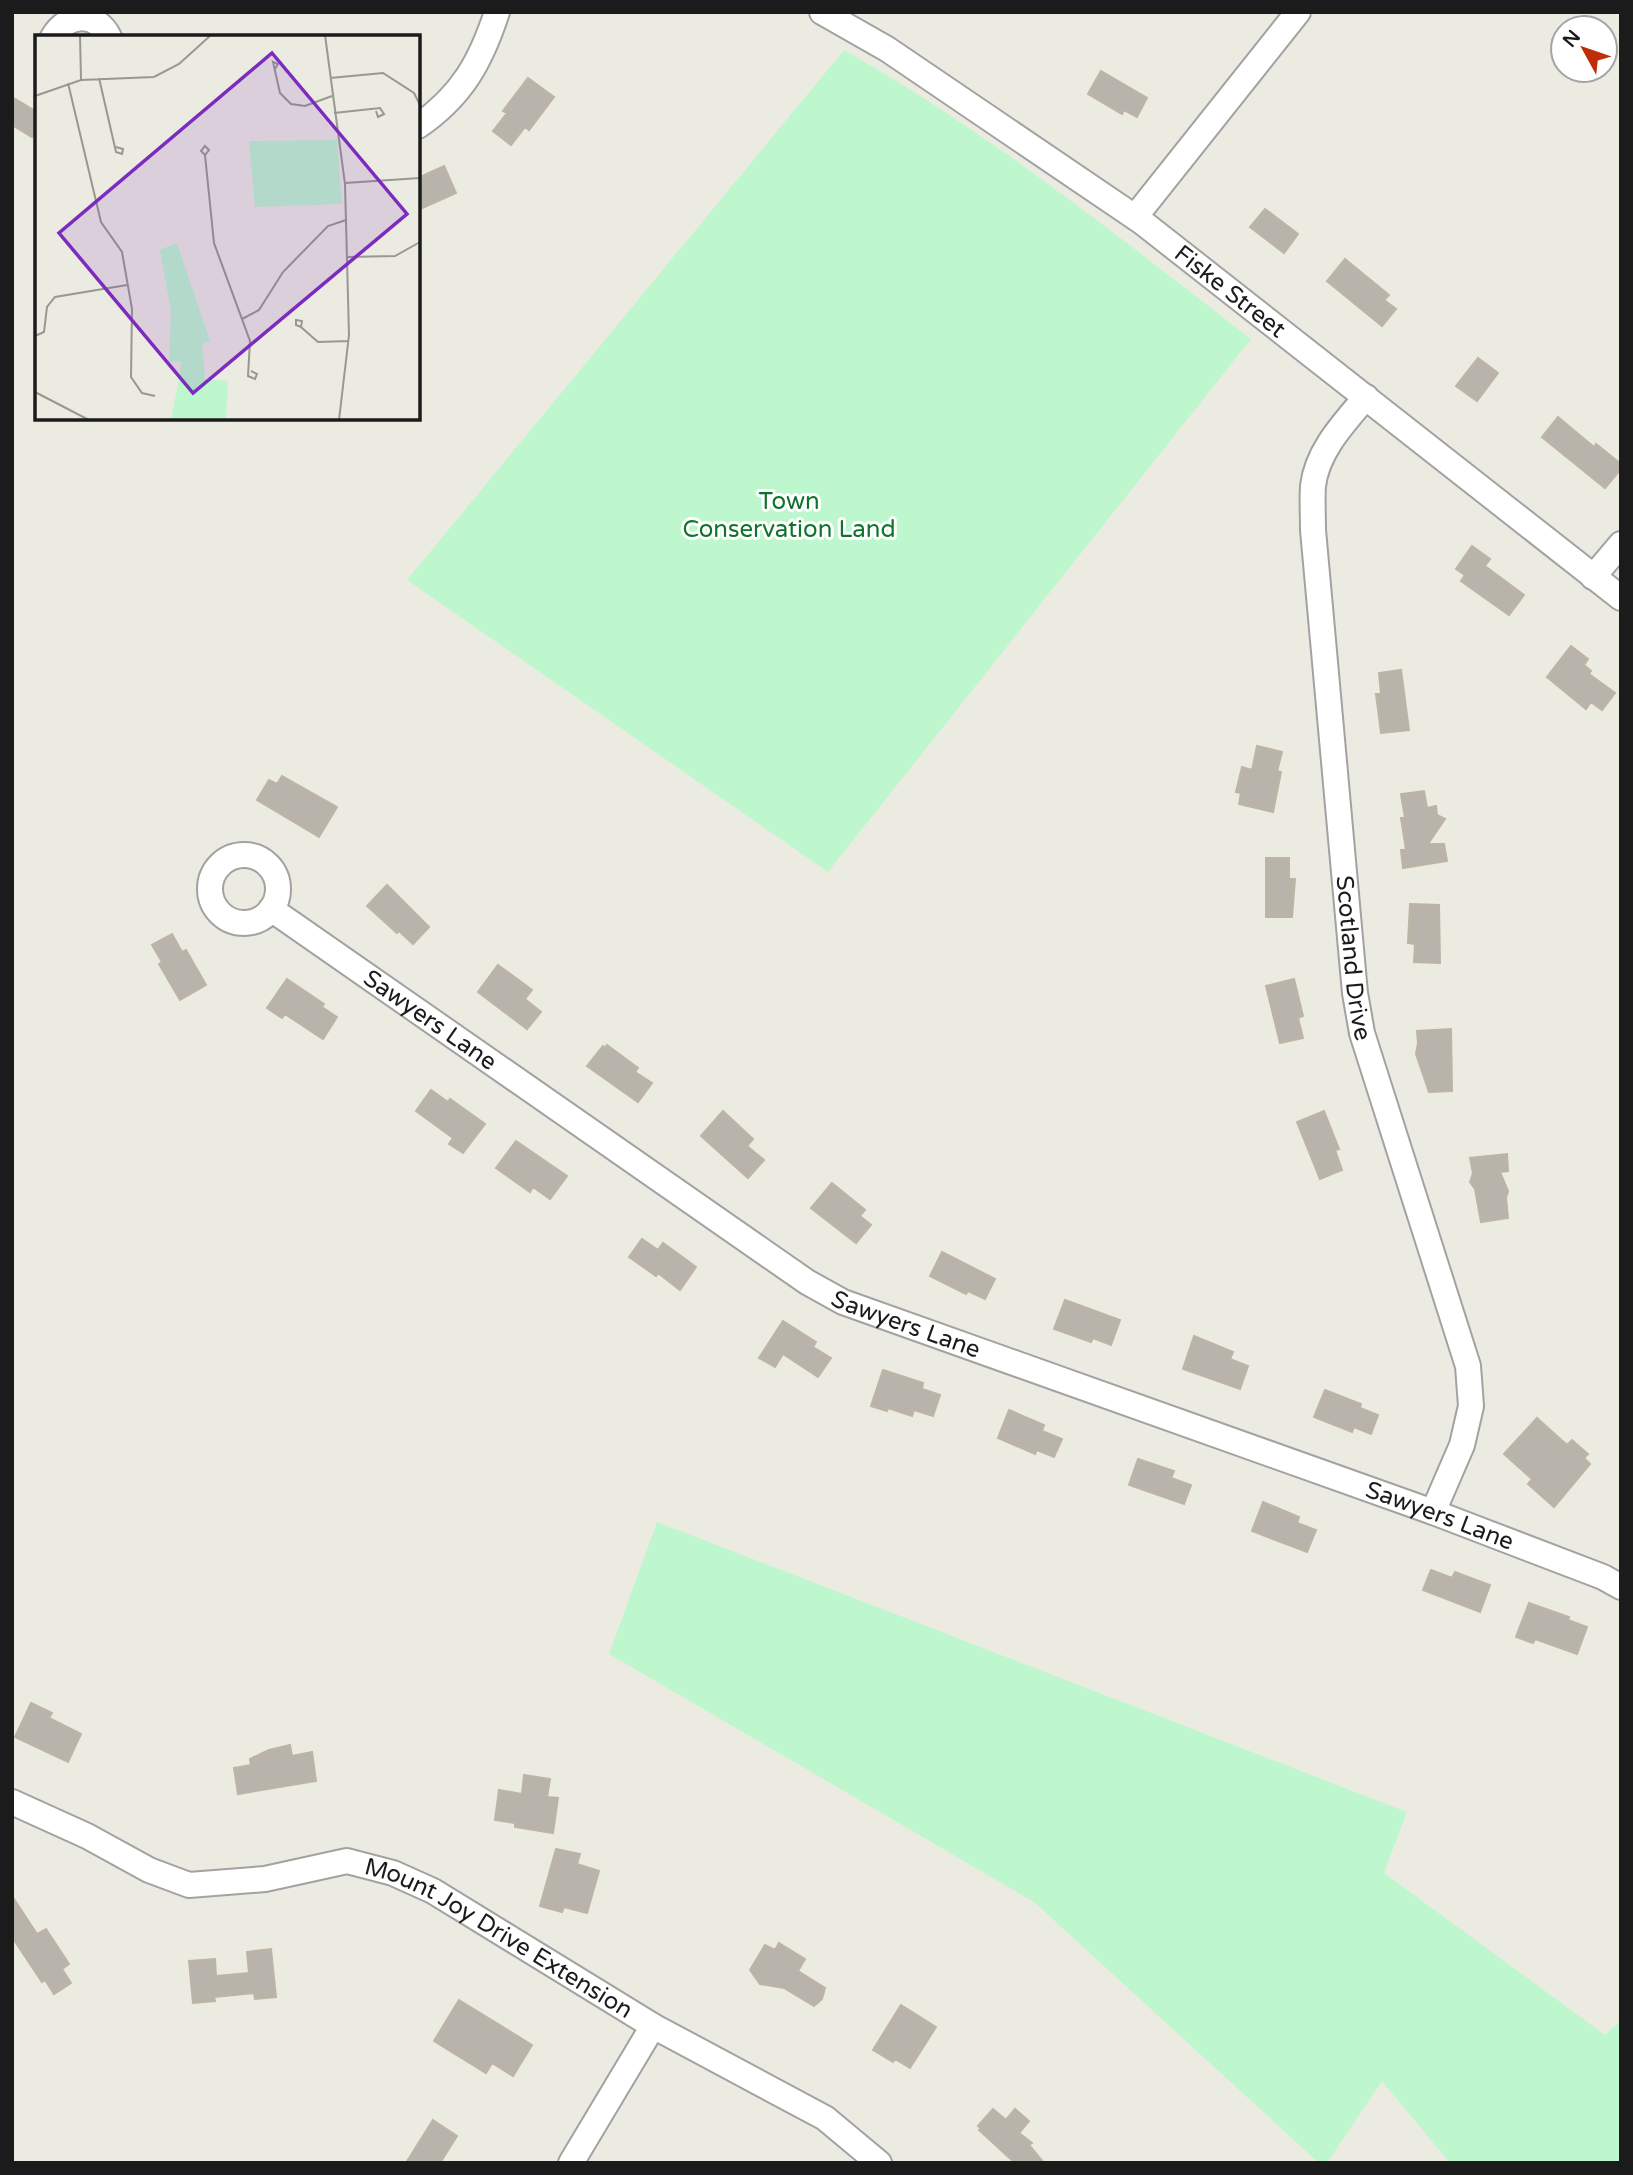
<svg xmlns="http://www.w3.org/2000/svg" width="1633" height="2175" viewBox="0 0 1633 2175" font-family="'Varela Round',sans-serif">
	<rect width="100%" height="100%" fill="#ecebe1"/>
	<path fill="#bef7ce" d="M 844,50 C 989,132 1119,237 1251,339 L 828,872 L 407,580 Z
		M 657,1522 L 1407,1812 L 1384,1873 L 1605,2035 L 1621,2020 L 1621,2163 L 1450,2163 L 1382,2081 L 1327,2163 L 1319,2163 L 1034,1902 L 609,1654 Z"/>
	<path fill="#b9b4ab" stroke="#bdb4a4" stroke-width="2" d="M 1101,71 L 1147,98 L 1137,117 L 1124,110 L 1122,114 L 1088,94 Z
		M 528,78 L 554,97 L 529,130 L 525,127 L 511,145 L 493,131 L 507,113 L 503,111 Z
		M 12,97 L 37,112 L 37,128 L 32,137 L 12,125 Z
		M 444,166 L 456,193 L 418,210 L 418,178 Z
		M 1265,209 L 1298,234 L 1284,253 L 1250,227 Z
		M 1345,259 L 1389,295 L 1384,300 L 1396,309 L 1382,326 L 1327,281 Z
		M 1478,358 L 1498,373 L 1477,401 L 1456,386 Z
		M 1558,417 L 1594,447 L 1596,444 L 1621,464 L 1621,469 L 1605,488 L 1542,437 Z
		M 1472,546 L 1490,559 L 1485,566 L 1524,595 L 1509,615 L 1461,581 L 1465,575 L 1456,569 Z
		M 1571,646 L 1588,659 L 1584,665 L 1591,671 L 1589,674 L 1615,693 L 1602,710 L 1591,702 L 1586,709 L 1547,677 Z
		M 1401,670 L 1409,730 L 1381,733 L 1376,694 L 1381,694 L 1379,673 Z
		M 1257,746 L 1282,752 L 1277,771 L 1281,772 L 1273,812 L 1239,804 L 1241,793 L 1236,792 L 1242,767 L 1252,770 Z
		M 282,776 L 337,807 L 319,837 L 257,800 L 269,780 L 277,784 Z
		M 1424,791 L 1427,808 L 1436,806 L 1437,815 L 1445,819 L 1428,844 L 1444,844 L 1447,861 L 1403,868 L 1401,850 L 1406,850 L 1401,818 L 1405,818 L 1401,794 Z
		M 1266,858 L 1289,858 L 1289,879 L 1295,879 L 1292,917 L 1266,917 Z
		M 387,885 L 429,927 L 413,944 L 399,931 L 397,933 L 367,906 Z
		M 1410,904 L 1439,905 L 1440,963 L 1414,962 L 1415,944 L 1408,943 Z
		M 172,934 L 182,952 L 186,950 L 206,985 L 180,1000 L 159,964 L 162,962 L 152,945 Z
		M 498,965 L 532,990 L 525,999 L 541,1012 L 527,1029 L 478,992 Z
		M 287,979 L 324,1004 L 322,1007 L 337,1017 L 323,1039 L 285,1014 L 282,1018 L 267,1008 Z
		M 1294,979 L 1303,1016 L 1298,1018 L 1303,1038 L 1280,1043 L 1266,986 Z
		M 1451,1029 L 1452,1091 L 1429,1092 L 1416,1054 L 1418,1043 L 1417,1031 Z
		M 607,1045 L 638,1068 L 635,1072 L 652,1083 L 638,1102 L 587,1066 L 603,1046 L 605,1048 Z
		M 431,1090 L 448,1102 L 450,1099 L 485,1124 L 463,1153 L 449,1144 L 453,1138 L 416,1111 Z
		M 723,1111 L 753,1139 L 747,1146 L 764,1160 L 748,1178 L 701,1136 Z
		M 1324,1111 L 1339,1149 L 1335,1150 L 1342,1170 L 1320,1179 L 1297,1122 Z
		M 516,1141 L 567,1176 L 550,1199 L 533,1187 L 530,1192 L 496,1168 Z
		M 1507,1154 L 1508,1171 L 1500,1172 L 1508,1191 L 1506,1198 L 1508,1218 L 1481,1222 L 1475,1189 L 1470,1182 L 1473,1173 L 1470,1158 Z
		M 832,1183 L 865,1210 L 860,1216 L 871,1225 L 856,1243 L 811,1208 Z
		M 642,1239 L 658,1250 L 663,1243 L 696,1267 L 680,1290 L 658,1273 L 656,1276 L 629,1257 Z
		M 942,1252 L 995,1279 L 985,1299 L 968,1291 L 966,1294 L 930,1276 Z
		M 1065,1300 L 1120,1320 L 1111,1345 L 1093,1338 L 1091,1342 L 1054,1329 Z
		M 783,1321 L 816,1342 L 813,1347 L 831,1358 L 818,1377 L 783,1354 L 775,1367 L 759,1358 Z
		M 1194,1336 L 1233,1352 L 1230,1359 L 1248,1366 L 1240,1389 L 1183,1369 Z
		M 883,1370 L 923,1383 L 922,1389 L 940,1395 L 933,1416 L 914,1410 L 912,1416 L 888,1408 L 887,1411 L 871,1406 Z
		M 1325,1390 L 1361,1404 L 1360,1408 L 1378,1415 L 1371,1434 L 1354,1427 L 1352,1432 L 1314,1417 Z
		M 1009,1410 L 1044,1425 L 1042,1431 L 1062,1439 L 1054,1457 L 1037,1450 L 1035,1454 L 998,1438 Z
		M 1537,1418 L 1567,1445 L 1572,1440 L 1588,1454 L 1584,1458 L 1590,1464 L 1554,1507 L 1528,1484 L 1532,1479 L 1504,1454 Z
		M 1138,1459 L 1174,1471 L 1171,1478 L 1191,1485 L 1184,1504 L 1129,1485 Z
		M 1263,1502 L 1299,1517 L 1297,1523 L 1316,1530 L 1307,1552 L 1252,1531 Z
		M 1431,1570 L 1452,1578 L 1455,1572 L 1490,1585 L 1480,1612 L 1423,1590 Z
		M 1529,1603 L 1569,1617 L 1568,1620 L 1587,1627 L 1577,1654 L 1535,1639 L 1533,1643 L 1516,1637 Z
		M 31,1703 L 52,1713 L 49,1718 L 81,1734 L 68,1762 L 15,1737 Z
		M 290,1745 L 292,1756 L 312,1752 L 316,1781 L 238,1794 L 234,1768 L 251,1765 L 250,1759 L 269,1750 Z
		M 524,1775 L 550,1779 L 547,1797 L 558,1798 L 553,1833 L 515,1827 L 515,1823 L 495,1820 L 499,1790 L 522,1794 Z
		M 556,1849 L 580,1854 L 577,1864 L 599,1871 L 587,1913 L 564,1907 L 562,1912 L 540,1906 Z
		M 12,1896 L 37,1934 L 46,1929 L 69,1964 L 62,1969 L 71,1983 L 54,1994 L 45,1980 L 42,1982 L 12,1937 Z
		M 779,1943 L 805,1959 L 798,1971 L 825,1988 L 822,1999 L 814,2006 L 784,1988 L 760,1984 L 750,1970 L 765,1945 L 775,1950 Z
		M 271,1949 L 276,1997 L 255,1999 L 254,1993 L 214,1997 L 215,2001 L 193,2003 L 189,1961 L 215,1959 L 216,1976 L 249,1973 L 247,1952 Z
		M 459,2000 L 532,2045 L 513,2076 L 492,2063 L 486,2073 L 434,2041 Z
		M 901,2005 L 936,2027 L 910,2068 L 895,2059 L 893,2062 L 873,2050 Z
		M 993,2109 L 1006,2120 L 1015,2109 L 1029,2121 L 1019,2133 L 1032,2143 L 1029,2145 L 1044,2163 L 1015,2163 L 979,2130 L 981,2128 L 978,2126 Z
		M 433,2120 L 457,2136 L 440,2163 L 406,2163 Z"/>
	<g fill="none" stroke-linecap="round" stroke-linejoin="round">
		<defs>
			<g id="minor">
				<path id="s1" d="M 822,12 L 887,49 L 1142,222 L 1621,598"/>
				<path d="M 53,37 C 67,13 96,11 109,37"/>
				<path d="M 418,126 C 462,96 481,61 497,12"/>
				<path d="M 1135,217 L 1298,12"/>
				<path id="s2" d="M 1366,397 C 1344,423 1317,451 1313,486 C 1312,500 1313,515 1313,530 L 1355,993 L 1362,1033 L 1468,1366 L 1471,1406 L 1462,1445 L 1433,1512"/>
				<path d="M 1593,577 L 1621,544"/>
				<circle cx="244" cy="889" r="34"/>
				<path id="s3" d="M 271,909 L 807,1282 L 843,1302 L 1433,1512 L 1603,1577 L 1621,1587"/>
				<path id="s4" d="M 12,1802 L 87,1836 L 149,1870 L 189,1885 L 265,1879 L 347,1861 L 393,1873 L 433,1891 L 653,2026 L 825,2118 L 879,2163"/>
				<path d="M 571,2163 L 653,2026"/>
			</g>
		</defs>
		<use href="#minor" stroke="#a2a2a2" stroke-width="28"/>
		<use href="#minor" stroke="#fff" stroke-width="24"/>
	</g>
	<g text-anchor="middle" stroke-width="6" stroke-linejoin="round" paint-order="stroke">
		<g font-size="24" fill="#1b1b1b" stroke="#fff">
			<text dy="8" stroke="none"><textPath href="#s1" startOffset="495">Fiske Street</textPath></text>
			<text dy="8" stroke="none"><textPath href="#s2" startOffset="579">Scotland Drive</textPath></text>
			<text dy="8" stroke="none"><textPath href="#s3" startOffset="194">Sawyers Lane</textPath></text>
			<text dy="8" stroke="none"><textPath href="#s3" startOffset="761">Sawyers Lane</textPath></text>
			<text dy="8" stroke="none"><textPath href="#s3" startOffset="1328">Sawyers Lane</textPath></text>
			<text dy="8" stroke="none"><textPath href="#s4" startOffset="527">Mount Joy Drive Extension</textPath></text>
		</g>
		<g font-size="24" fill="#0f732c" stroke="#fff">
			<text x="789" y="509">Town<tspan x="789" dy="28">Conservation Land</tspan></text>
		</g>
	</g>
	<g transform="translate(35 35)">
		<rect width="385" height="385" fill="#ecebe1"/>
		<path d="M 302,105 L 307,169 L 220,172 L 214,106 ZM 142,208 L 175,306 L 167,309 L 170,344 L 193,346 L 191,385 L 136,385 L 147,326 L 134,327 L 136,277 L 125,215 Z" fill="#bef7ce"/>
		<path fill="none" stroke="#989892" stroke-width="2" d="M 45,0 L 46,45M 290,0 L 310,149 L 314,300 L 304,385M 240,34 L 243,29 L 238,27 L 245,58 L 256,69 L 270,71 L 297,61M 64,43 L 81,117 L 87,119 L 88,114 L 81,112M 295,43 L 348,38 L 379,58 L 385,70M 33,48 L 66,187 L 87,217 L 97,274 L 96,342 L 107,358 L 120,361M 0,61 L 46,45 L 119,42 L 144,29 L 176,0M 299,78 L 345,73 L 349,79 L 343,82 L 341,76M 170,120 L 166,116 L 170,111 L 174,115 L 170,120 L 179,208 L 215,306 L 213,341 L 220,344 L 222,339 L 216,336M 310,148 L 385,143M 312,222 L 360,221 L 385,207M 207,284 L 224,275 L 248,237 L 293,191 L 311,185M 266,292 L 261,290 L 261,285 L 267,286 L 266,292 L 283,307 L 313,306M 0,301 L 9,297 L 12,272 L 20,262 L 92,250M 0,357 L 54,385"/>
		<path fill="#7b2cbf" fill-opacity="0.15" stroke="#7b2cbf" stroke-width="3.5" d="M 237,18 L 372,179 L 158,358 L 24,198 Z"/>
		<rect width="385" height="385" fill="none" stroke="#1b1b1b" stroke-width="3.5"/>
	</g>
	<rect width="1633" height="2175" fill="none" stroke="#1b1b1b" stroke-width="28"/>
	<g transform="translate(1584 49) rotate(310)"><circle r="33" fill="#ffffff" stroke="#a4a4a4" stroke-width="2"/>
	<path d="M0-5L12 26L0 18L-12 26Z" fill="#bf2e08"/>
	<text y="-10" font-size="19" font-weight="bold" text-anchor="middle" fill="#1b1b1b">N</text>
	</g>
</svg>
